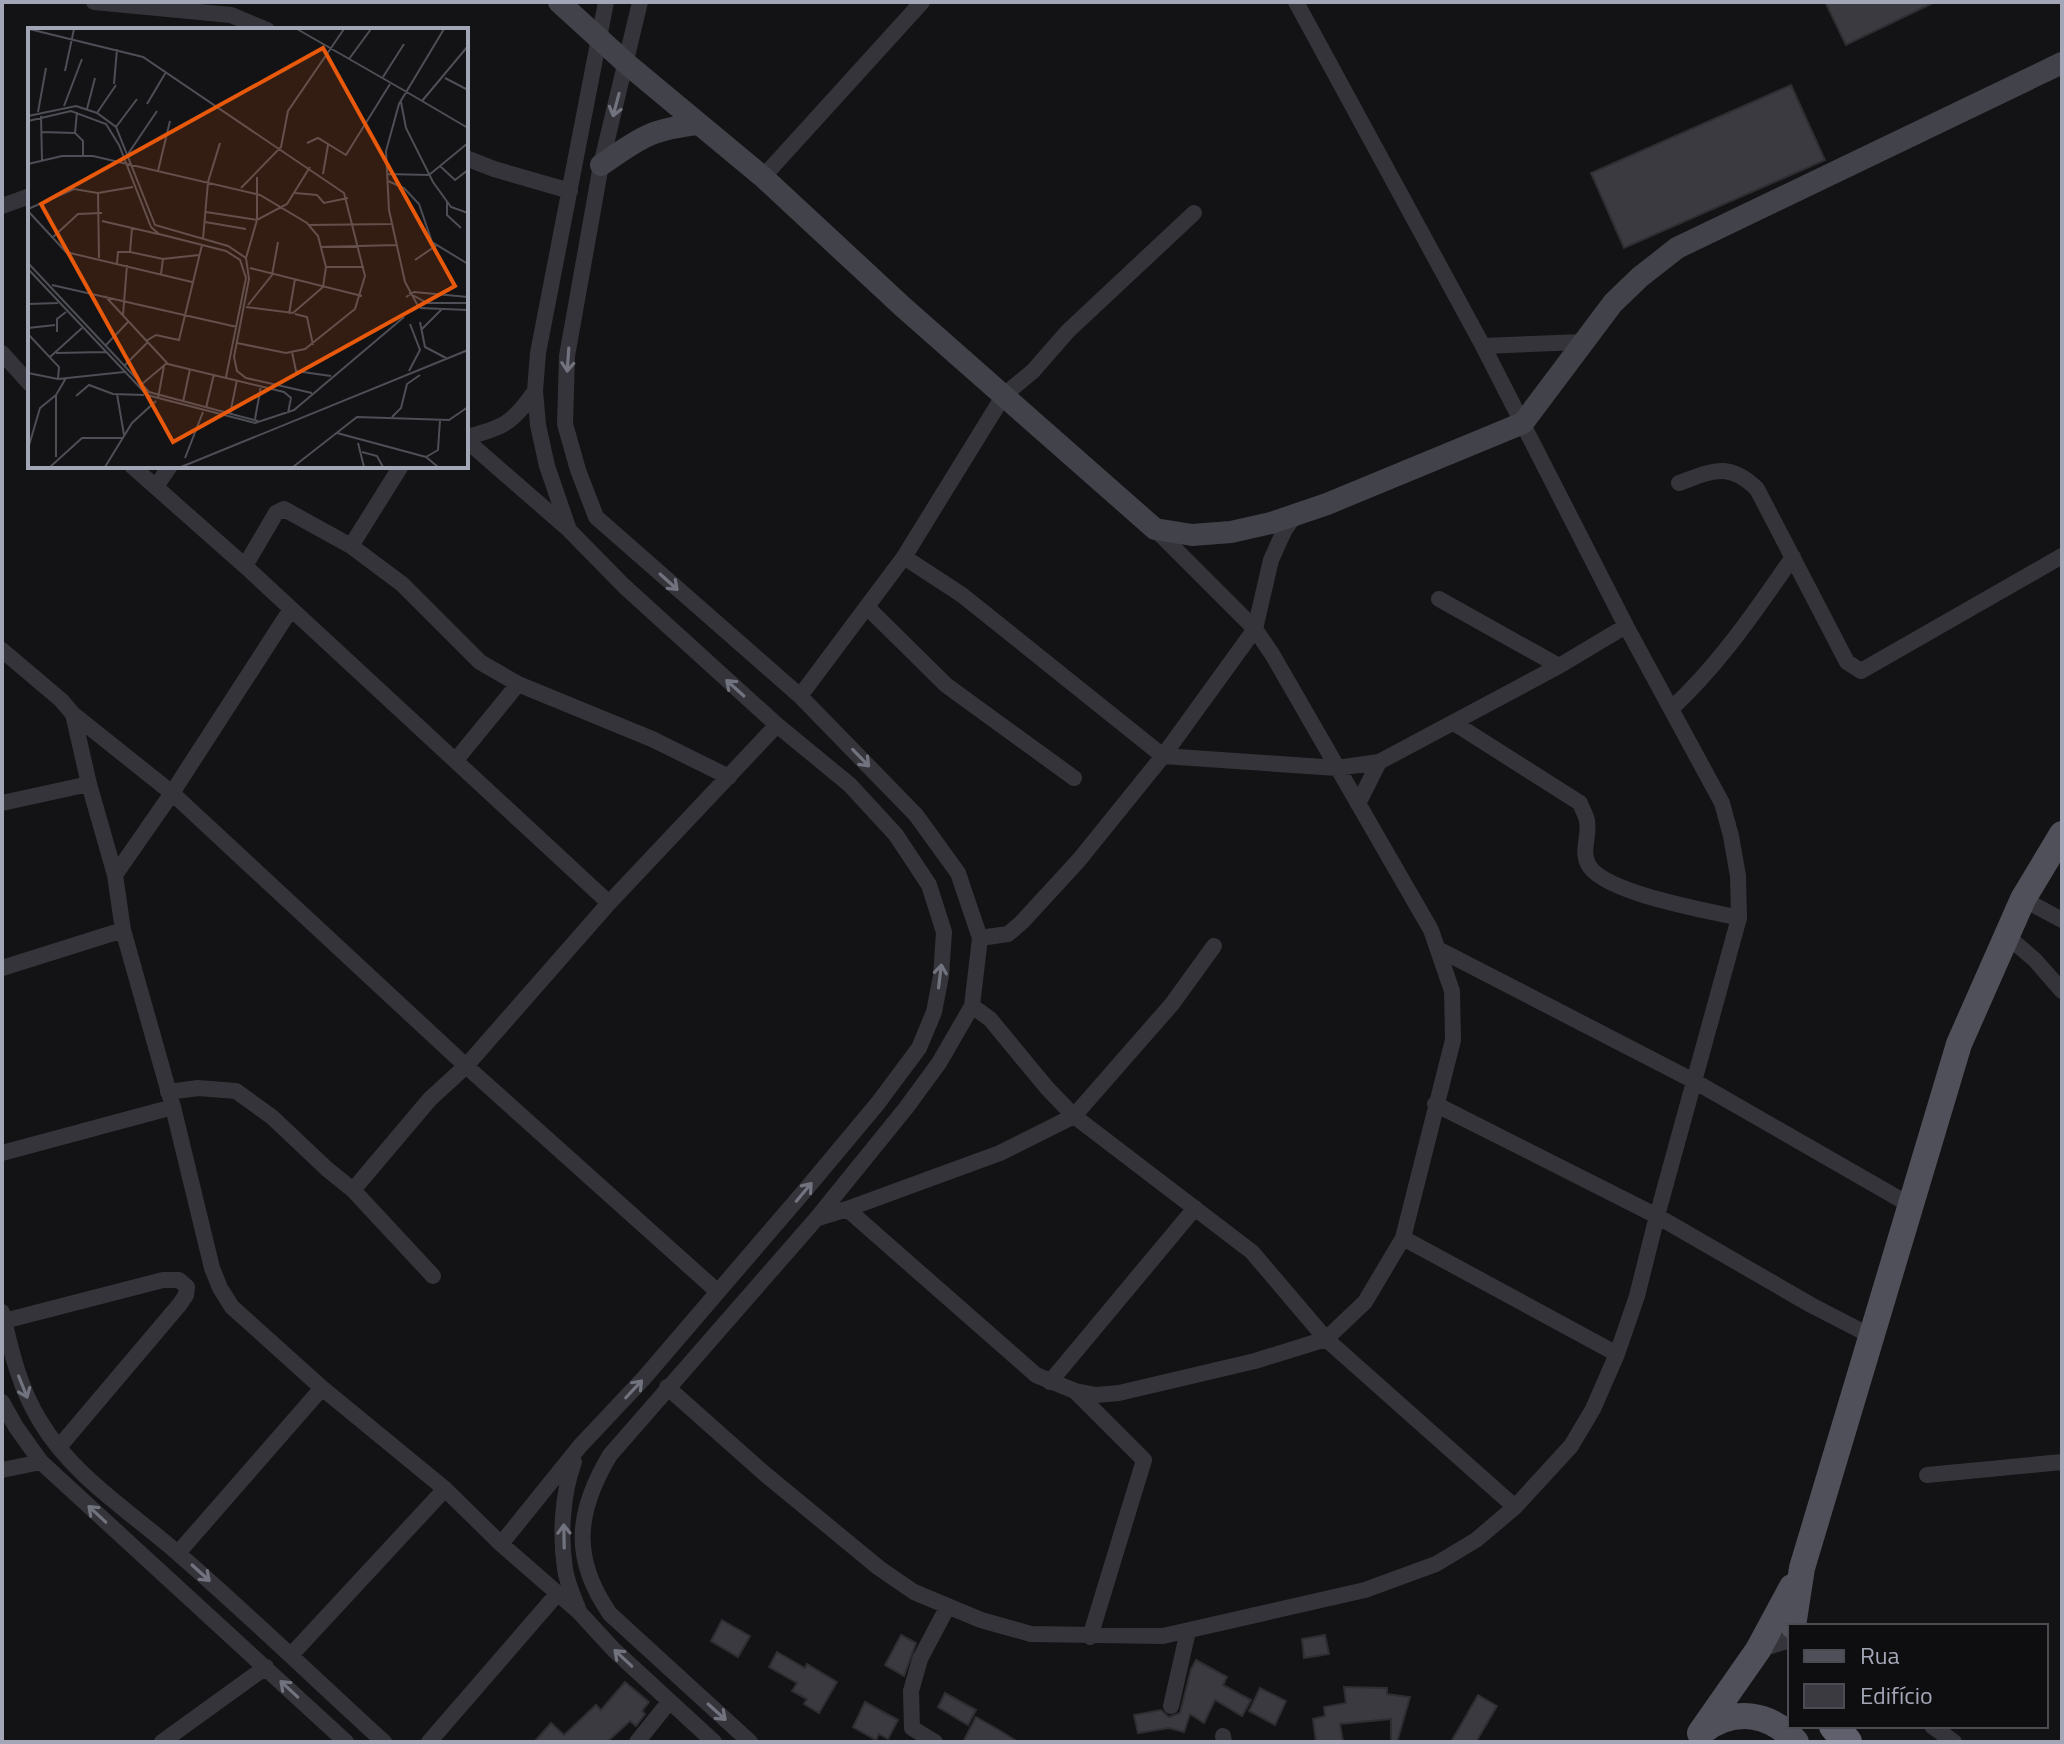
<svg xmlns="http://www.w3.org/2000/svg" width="2064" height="1744" viewBox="0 0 2064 1744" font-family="'Titillium Web',sans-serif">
	<rect width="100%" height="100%" fill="#131315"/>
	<path fill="#3b3a40" stroke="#2e2d31" stroke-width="2" d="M 1825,2 L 1935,2 L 1846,45 Z
		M 1791,85 L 1825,160 L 1624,248 L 1591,173 Z
		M 722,1620 L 750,1636 L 738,1657 L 711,1641 Z
		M 901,1635 L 916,1643 L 904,1676 L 885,1665 Z
		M 1325,1635 L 1329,1654 L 1304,1658 L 1302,1639 Z
		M 777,1652 L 805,1668 L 807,1664 L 837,1682 L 819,1713 L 804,1704 L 807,1699 L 792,1691 L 797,1683 L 769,1667 Z
		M 1196,1660 L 1227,1677 L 1223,1685 L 1251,1700 L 1242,1716 L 1215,1700 L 1204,1723 L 1190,1714 L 1184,1732 L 1169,1728 L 1138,1733 L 1134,1715 L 1161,1710 L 1169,1717 L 1180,1713 L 1191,1669 Z
		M 625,1682 L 649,1702 L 642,1711 L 645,1714 L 636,1726 L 630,1721 L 607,1742 L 534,1742 L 551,1723 L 564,1735 L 596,1705 L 601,1710 Z
		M 1344,1687 L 1387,1688 L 1387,1694 L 1410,1697 L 1397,1742 L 1391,1742 L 1391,1719 L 1340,1724 L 1343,1742 L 1316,1742 L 1313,1719 L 1325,1716 L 1324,1707 L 1346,1703 Z
		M 1260,1688 L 1286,1701 L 1275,1725 L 1249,1711 Z
		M 945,1693 L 976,1710 L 968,1725 L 938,1707 Z
		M 1478,1695 L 1497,1706 L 1476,1742 L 1451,1742 Z
		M 865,1702 L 898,1720 L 888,1739 L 879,1734 L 876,1740 L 853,1727 Z
		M 976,1717 L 999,1730 L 1018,1742 L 963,1742 Z"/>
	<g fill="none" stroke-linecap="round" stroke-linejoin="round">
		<path stroke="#34343a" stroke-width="16" d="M 94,2 L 231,15 L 267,30
			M 640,2 L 601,165 L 567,356 L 565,424 L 578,470 L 596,517 L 800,696 L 916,815 L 958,873 L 980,938 L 972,1006 L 939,1063 L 906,1108 L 816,1219 L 610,1455 C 576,1512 571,1558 610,1614 L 750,1742
			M 466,158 L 494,169 L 570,191
			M 763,177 L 922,2
			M 2,206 L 30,196
			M 1483,346 L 1582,342
			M 2,353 L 30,384
			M 466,437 C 503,428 513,423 535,391
			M 466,440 L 567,528
			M 132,466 L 245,566 L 609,903
			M 1679,483 C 1712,471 1729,461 1757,489 L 1847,662 L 1861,671 L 2062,556
			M 157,485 L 170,466
			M 351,546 L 402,584 L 480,662 L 518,684
			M 904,557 L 962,595 L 1163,756 L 1337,768 L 1379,762 L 1559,666 L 1626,626
			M 245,566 L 276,513 L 284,509 L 351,546 L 401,466
			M 1439,599 L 1559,666
			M 867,607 L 946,685 L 1074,778
			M 2,650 L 61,700 L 73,714 L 172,793 L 466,1066 L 718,1292
			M 800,696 L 904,557 L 1004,395 L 1033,371 L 1068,331 L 1194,213
			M 1671,709 C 1720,664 1755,611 1793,557
			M 73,714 L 89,784 L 115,875 L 123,930 L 173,1107 L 212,1268 L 220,1288 L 232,1307 L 322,1388 L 445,1489 L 501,1544 L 579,1612 L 614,1650 L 714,1742
			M 1454,723 L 1580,803 C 1582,809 1586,815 1587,821 C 1590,835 1581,850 1588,864 C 1602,893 1707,910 1739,918
			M 456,760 L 518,684 L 652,739 L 729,777
			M 2,803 L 89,784
			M 1358,804 L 1379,762
			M 115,875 L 172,793 L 291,609
			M 2023,899 L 2062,920
			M 2007,936 L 2035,960 L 2062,991
			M 980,938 L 1008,934 L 1022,922 L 1079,860 L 1163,756 L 1255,629 L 1271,560 L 1284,531 L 1296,514
			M 1440,950 L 1694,1081 L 1910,1205
			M 2,968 L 123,930
			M 972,1006 L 990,1019 L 1047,1088 L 1074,1116 L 1252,1252 L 1326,1339 L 1515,1507
			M 168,1092 L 198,1088 L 236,1091 L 272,1117 L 327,1169 L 353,1190 L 430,1099 L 466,1066 L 609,903 L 777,725
			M 1435,1104 L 1657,1216 L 1811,1305 L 1871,1336
			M 2,1153 L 173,1107
			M 353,1190 L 433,1276
			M 847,1209 L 1000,1153 L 1074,1116 L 1172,1004 L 1214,946
			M 818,1218 L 847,1209 L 1036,1375 L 1075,1391 L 1096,1395 L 1119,1393 L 1255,1361 L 1326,1339 L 1365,1302 L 1403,1238 L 1453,1040 L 1452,991 L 1431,930 L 1272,654 L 1255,629 L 1155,529
			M 1403,1238 L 1617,1354
			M 2,1312 C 11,1350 19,1387 40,1421 C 73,1477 134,1514 181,1556 C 250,1616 316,1680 384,1742
			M 4,1321 L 163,1280 L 179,1280 L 187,1287
			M 1050,1382 L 1195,1208
			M 667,1387 L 765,1474 L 879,1568 L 914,1592 L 981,1620 L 1031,1634 L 1163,1636 L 1365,1590 L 1436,1564 L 1476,1540 L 1515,1507 L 1571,1446 L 1593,1409 L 1617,1354 L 1637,1296 L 1657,1216 L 1739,918 L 1738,876 L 1731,836 L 1722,803 L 1626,626 L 1483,346 L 1296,2
			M 1075,1391 L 1144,1460 L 1090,1637
			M 2,1402 L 16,1427 L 41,1462 L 346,1742
			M 59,1447 L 180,1304 L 186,1295 L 187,1287
			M 574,1462 C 562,1494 560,1536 565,1569 C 567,1583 574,1598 579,1611
			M 2,1470 L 41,1462
			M 1927,1475 L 2062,1462
			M 501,1544 L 580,1446 L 644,1378 L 807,1188 L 878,1103 L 919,1048 L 934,1012 L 941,976 L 944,932 L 929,885 L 896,835 L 850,785 L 777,725 L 624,586 L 569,530 L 547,466 L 538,425 L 535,391 L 538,353 L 606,2
			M 178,1553 L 322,1388
			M 1758,1650 L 1790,1640
			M 292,1654 L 445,1489
			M 1171,1706 L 1188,1631
			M 1932,1726 L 1954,1742
			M 1223,1736 L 1224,1742
			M 162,1742 L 266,1667
			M 429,1742 L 558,1593
			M 637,1742 L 669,1702
			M 935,1742 L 912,1728 L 911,1691 L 920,1659 L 948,1606"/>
		<path stroke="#42424b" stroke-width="22" d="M 559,2 L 627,64 L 763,177 L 903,307 L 1155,529 L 1192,535 L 1231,532 L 1271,523 L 1327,504 L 1523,423 L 1613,303 L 1640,277 L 1677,248 L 2062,63
			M 601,165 C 640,138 650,129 699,124"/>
		<path stroke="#4f505a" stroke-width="26" d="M 1793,1626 L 1802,1568 L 1959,1044 L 2023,899 L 2062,834
			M 1703,1731 C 1735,1707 1771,1713 1796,1742
			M 1700,1733 L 1758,1650 L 1792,1587"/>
		<path stroke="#5f606c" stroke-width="30" d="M 1834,1726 L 1847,1742"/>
	</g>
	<defs><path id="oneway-shaft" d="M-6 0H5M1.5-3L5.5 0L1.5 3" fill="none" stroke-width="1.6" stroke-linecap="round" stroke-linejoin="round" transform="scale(2)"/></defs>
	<g stroke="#71737f">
		<use href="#oneway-shaft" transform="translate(616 105) rotate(105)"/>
		<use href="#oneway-shaft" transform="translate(568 360) rotate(94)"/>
		<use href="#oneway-shaft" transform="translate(669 582) rotate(42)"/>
		<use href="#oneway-shaft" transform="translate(735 688) rotate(-138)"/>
		<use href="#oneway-shaft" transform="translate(861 758) rotate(46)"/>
		<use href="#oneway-shaft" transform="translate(940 976) rotate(-83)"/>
		<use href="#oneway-shaft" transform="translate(804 1192) rotate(-50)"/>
		<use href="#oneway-shaft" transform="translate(23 1387) rotate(68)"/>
		<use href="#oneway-shaft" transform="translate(634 1389) rotate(-47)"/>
		<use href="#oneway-shaft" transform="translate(97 1514) rotate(-137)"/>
		<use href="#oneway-shaft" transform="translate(564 1536) rotate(-91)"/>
		<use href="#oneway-shaft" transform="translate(201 1573) rotate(42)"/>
		<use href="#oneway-shaft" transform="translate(623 1658) rotate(-137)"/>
		<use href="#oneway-shaft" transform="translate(289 1689) rotate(-137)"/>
		<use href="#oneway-shaft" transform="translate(717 1712) rotate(42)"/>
	</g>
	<g transform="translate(28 28)">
		<rect width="440" height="440" fill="#131315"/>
		<path fill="none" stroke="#4d4e56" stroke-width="2" d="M 1,1 L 115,29 L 316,165 L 337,248 L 327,281 L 277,321 L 258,325 L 209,315M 269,1 L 377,63M 321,31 L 343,1M 37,43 L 46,1M 355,49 L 376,16M 417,50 L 440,62M 86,56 L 89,21M 377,63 L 440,100M 394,73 L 440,18M 373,74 L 378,100 L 405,154 L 423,179 L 440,185M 119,76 L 138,44M 36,78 L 54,31M 59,81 L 67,50M 10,84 L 18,40M 49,84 L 47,105 L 55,113 L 55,127M 69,85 L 88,57M 0,88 L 48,78 L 69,85 L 88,99 L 127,197 L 200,218 L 218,230 L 221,251 L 206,329 L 209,343 L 218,350 L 284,365M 13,88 L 14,132M 0,93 L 43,83 L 78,96 L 91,117 L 123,199 L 131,206 L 198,223 L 212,232 L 218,250 L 198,349M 88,99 L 109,71M 13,104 L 47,105M 279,115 L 290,110 L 318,127 L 362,56M 100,126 L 129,83M 0,136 L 34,128 L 65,128 L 232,167 L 279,195 L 290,208 L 298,239 L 295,259 L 265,285 L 218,279M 412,138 L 427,152 L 440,142M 130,143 L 142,93M 295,146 L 300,117M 359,146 L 401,147 L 440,115M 360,153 L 376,160 L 391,176 L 404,214 L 440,236M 213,160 L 253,119 L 260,83 L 316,1M 70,165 L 105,159M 267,165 L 289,167 L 296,175 L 320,170M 419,174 L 419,187 L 433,200M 0,181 L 46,161 L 70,165 L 71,230M 0,183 L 38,224 L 164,254M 178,184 L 229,192 L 259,176 L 282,139M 74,193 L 130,206M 177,194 L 218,201M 281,197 L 363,196M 24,210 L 50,186 L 74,185M 175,211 L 180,154 L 192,115M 292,219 L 369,217M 102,224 L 135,231M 218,230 L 229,192 L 229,149M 387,232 L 409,217M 0,235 L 121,364 L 230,393M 89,235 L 90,224 L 102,224 L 104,200M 298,239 L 336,239M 222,240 L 334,268M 0,241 L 119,367 L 227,395 L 266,382 L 376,289M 133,246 L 135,231 L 171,227M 24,257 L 209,299M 381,265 L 399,275 L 440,275M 77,268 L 140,336 L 256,364 L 263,370 L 260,385M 378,269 L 386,264 L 440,269M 0,276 L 30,275M 220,277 L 244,247 L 250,214M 390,278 L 377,254 L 361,182 L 358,123 L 371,76 L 416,1M 392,280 L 440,282M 261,286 L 267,251M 267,286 L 279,289 L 285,317M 95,287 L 99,237M 392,294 L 397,319 L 418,330M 0,300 L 27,297M 393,302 L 414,281M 29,304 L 29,291 L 38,284M 0,306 L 31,339 L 30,351M 118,313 L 128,307 L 151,312 L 174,217M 77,318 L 100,294M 264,324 L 268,343 L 303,348M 28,325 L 78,324M 22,329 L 54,300M 96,338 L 120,314M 381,343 L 392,322 L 382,296M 0,345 L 30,351 L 96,344M 114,356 L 139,335M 89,366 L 96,407M 48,368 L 61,357 L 85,366 L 116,367M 130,370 L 136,338M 155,374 L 162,341M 178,380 L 186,346M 202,386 L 209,352M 364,389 L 373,380 L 379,356 L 392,347M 227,391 L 233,358M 309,405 L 398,429 L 410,439M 330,415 L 336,439M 0,421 L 12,380 L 28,367M 334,424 L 349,428 L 355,439M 28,429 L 28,367 L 38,350M 398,429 L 410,422 L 412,392M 157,430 L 175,384M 22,439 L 54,410 L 94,410M 77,439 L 104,395 L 128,373M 153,439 L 440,322M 265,439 L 329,389 L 421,392 L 440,379"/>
		<path fill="#e8590c" fill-opacity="0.15" stroke="#e8590c" stroke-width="4" d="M 295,20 L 427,258 L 145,414 L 13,176 Z"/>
		<rect width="440" height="440" fill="none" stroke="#a3a6b7" stroke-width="4"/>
	</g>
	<rect width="2064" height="1744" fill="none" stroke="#a3a6b7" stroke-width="8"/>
	<rect x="1788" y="1624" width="260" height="104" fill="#0e0e10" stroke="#4a4b53" stroke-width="2"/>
	<rect x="1804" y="1650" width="40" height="12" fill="#4f505a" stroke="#4a4b53" stroke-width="2"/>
	<text x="1860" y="1664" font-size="24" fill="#a3a6b7">Rua</text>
	<rect x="1804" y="1684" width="40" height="24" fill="#3b3a40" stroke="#4a4b53" stroke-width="2"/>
	<text x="1860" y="1704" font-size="24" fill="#a3a6b7">Edifício</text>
</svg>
